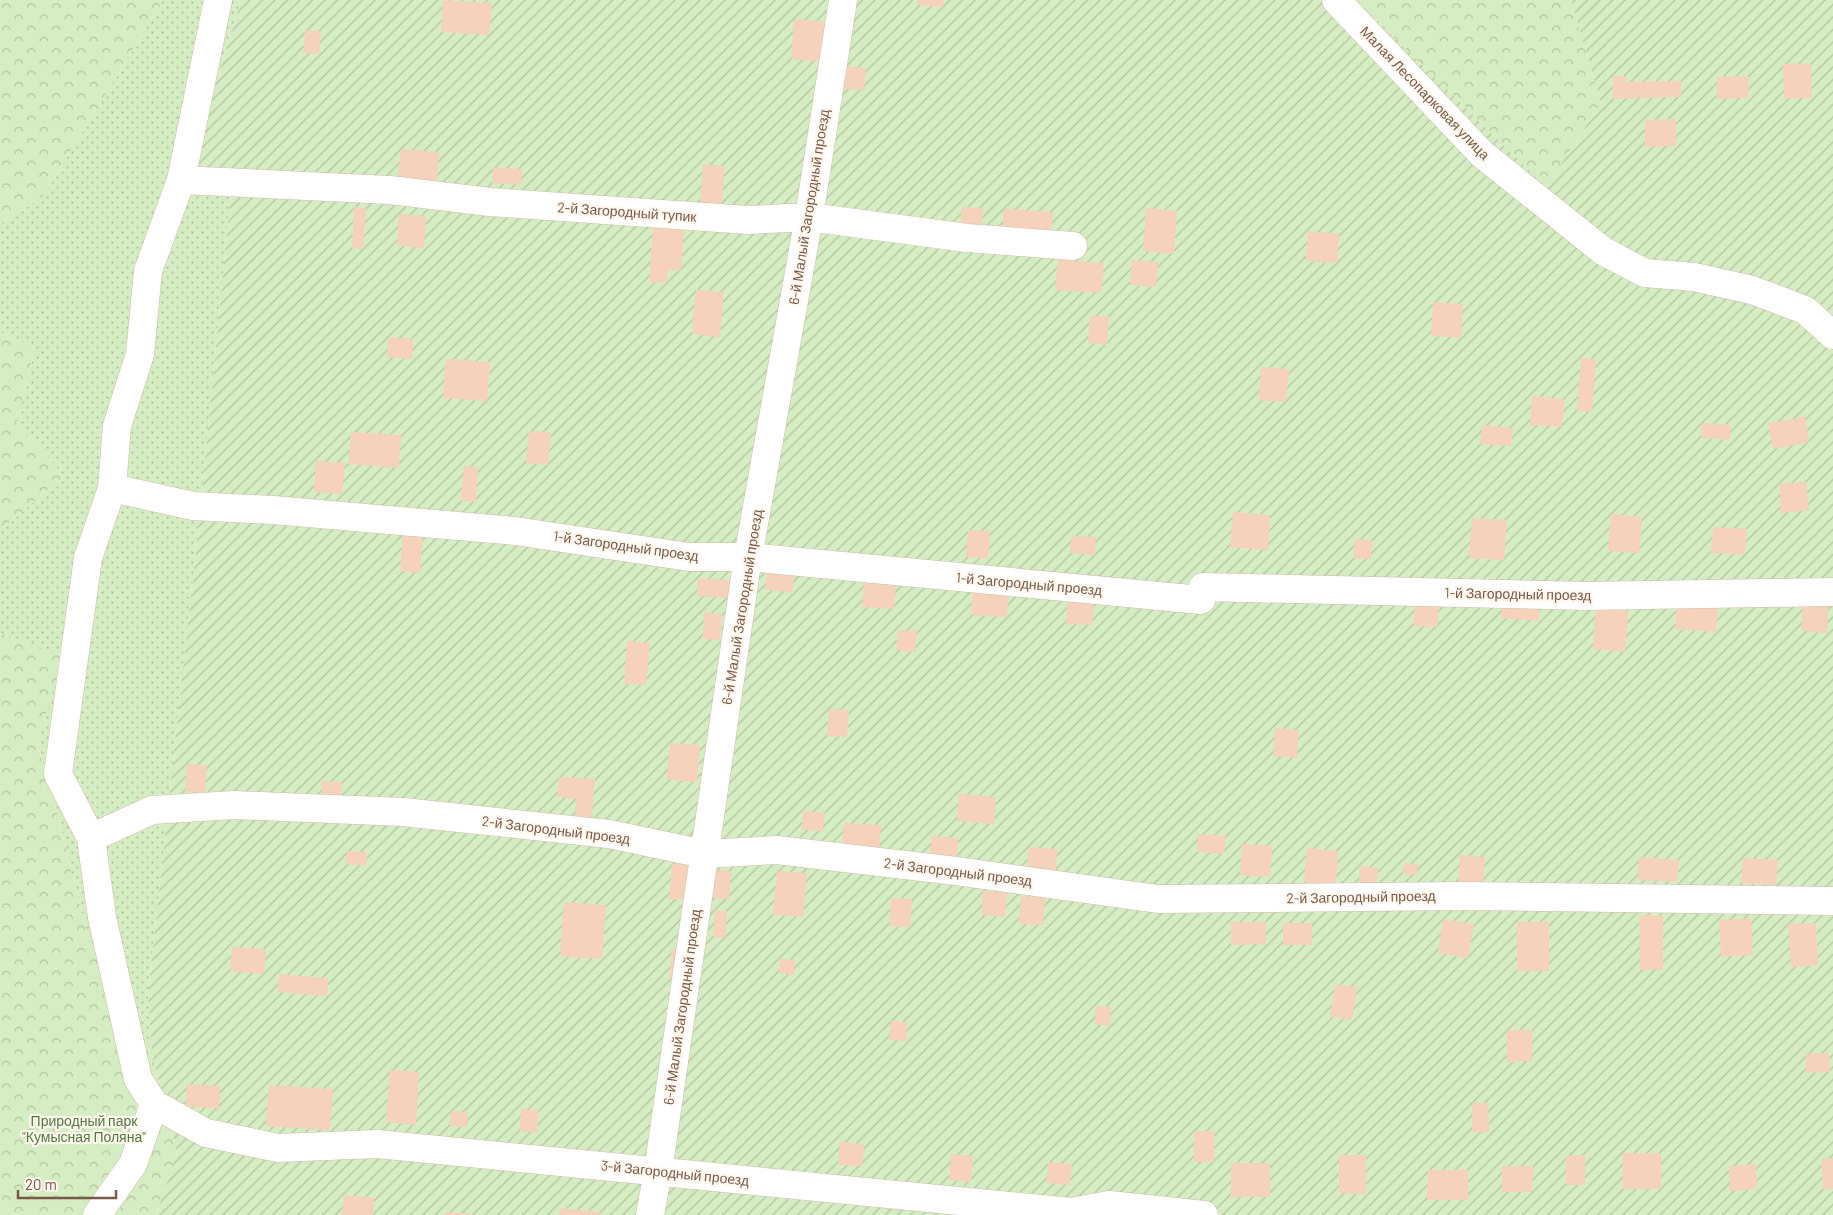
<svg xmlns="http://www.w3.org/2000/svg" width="1833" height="1215" viewBox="0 0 1833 1215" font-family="Barlow,sans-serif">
	<defs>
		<pattern id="grass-dots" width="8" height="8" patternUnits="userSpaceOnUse" patternTransform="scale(1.25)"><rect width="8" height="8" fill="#d5edc3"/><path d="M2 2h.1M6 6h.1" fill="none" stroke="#b2c3a0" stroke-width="1.8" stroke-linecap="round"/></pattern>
		<pattern id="forest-crowns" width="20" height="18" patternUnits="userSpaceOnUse" patternTransform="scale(1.25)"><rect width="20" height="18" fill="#d5edc3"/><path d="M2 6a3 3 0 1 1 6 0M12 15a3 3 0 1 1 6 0" fill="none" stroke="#b2c3a0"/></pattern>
		<pattern id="garden-furrows" width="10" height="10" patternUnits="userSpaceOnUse" patternTransform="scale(1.25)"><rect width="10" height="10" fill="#d5edc3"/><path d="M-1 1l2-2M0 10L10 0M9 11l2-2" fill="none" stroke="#b2c3a0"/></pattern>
	</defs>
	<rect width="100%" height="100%" fill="#fef4e6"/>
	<path fill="url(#grass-dots)" d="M 163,0 L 241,0 L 189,170 L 231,192 L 199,521 L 148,994 L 152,1055 L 87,935 L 60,823 L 37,743 L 63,656 L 0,633 L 0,530 L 64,476 L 17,422 L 35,348 L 0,332 L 0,224 L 43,196 Z"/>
	<path fill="url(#forest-crowns)" d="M 0,0 L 163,0 L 43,196 L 0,224 Z
		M 1356,0 L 1571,0 L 1601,103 L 1546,187 Z
		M 0,332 L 35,348 L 17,422 L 64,476 L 0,530 Z
		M 0,633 L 64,656 L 37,743 L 60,823 L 87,935 L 152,1055 L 177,1152 L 156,1215 L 0,1215 Z"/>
	<path fill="url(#garden-furrows)" d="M 241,0 L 1356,0 L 1546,187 L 1601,103 L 1571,0 L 1833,0 L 1833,1215 L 156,1215 L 177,1152 L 152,1055 L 148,994 L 199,521 L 231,192 L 189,171 Z"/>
	<path fill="#f6d2bb" d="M 443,0 L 492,3 L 489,35 L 441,32 Z
		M 917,0 L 944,0 L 943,7 L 917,5 Z
		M 794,19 L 826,22 L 823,62 L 791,59 Z
		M 305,30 L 321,31 L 319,54 L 303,53 Z
		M 1811,63 L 1812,98 L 1784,99 L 1783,64 Z
		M 845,66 L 866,68 L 864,90 L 843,89 Z
		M 1613,76 L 1626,76 L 1626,82 L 1681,81 L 1681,97 L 1613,99 Z
		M 1748,76 L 1749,98 L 1717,99 L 1717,77 Z
		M 1676,119 L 1676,146 L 1645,147 L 1645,120 Z
		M 401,149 L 439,152 L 437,183 L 398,179 Z
		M 703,164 L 725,166 L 722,204 L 700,203 Z
		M 493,167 L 522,169 L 521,185 L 492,183 Z
		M 354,207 L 366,208 L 363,249 L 352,248 Z
		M 962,207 L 983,208 L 982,229 L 960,227 Z
		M 1146,208 L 1177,211 L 1174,254 L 1143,251 Z
		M 1004,209 L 1053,212 L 1051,232 L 1002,228 Z
		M 399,214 L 426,216 L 424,248 L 397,246 Z
		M 653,228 L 684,230 L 681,271 L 668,270 L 667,283 L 649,282 Z
		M 1308,231 L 1339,234 L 1337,263 L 1306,261 Z
		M 1058,260 L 1104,263 L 1101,293 L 1055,290 Z
		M 1132,260 L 1158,262 L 1156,287 L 1130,285 Z
		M 696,290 L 724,292 L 720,337 L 692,334 Z
		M 1433,302 L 1463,304 L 1461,338 L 1431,336 Z
		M 1090,315 L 1109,317 L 1107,345 L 1088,343 Z
		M 388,337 L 413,339 L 412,359 L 387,357 Z
		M 1581,358 L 1596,359 L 1592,412 L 1577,411 Z
		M 446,359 L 490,362 L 487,401 L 443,398 Z
		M 1261,367 L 1289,369 L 1286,402 L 1259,400 Z
		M 1532,396 L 1565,399 L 1562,427 L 1530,425 Z
		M 1805,417 L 1809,442 L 1773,449 L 1768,423 Z
		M 1702,423 L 1731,425 L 1730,440 L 1701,438 Z
		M 1482,425 L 1513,428 L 1511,446 L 1480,444 Z
		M 529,431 L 551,432 L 548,465 L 526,463 Z
		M 351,432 L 401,435 L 399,468 L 348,464 Z
		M 316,461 L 345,463 L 342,494 L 314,492 Z
		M 464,466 L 478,467 L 476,502 L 461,501 Z
		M 1806,482 L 1809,510 L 1781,513 L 1779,484 Z
		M 1233,512 L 1270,515 L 1268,550 L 1230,547 Z
		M 1611,514 L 1642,517 L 1639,553 L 1608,551 Z
		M 1472,518 L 1507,520 L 1504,560 L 1469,558 Z
		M 1713,527 L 1747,529 L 1745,555 L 1711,553 Z
		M 403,530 L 423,531 L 420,573 L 400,571 Z
		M 968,530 L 990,531 L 988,559 L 966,557 Z
		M 1071,536 L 1096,537 L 1095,555 L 1070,553 Z
		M 1355,539 L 1372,540 L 1371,559 L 1354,558 Z
		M 767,568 L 795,569 L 792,592 L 765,590 Z
		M 698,578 L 741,581 L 740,599 L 697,596 Z
		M 864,579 L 896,581 L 894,609 L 862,607 Z
		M 973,590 L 1009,593 L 1007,617 L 971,615 Z
		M 1068,597 L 1094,599 L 1092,625 L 1066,624 Z
		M 1503,598 L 1540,600 L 1539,621 L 1501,618 Z
		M 1803,599 L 1829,601 L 1827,633 L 1801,631 Z
		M 1677,603 L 1718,605 L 1716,632 L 1675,629 Z
		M 1415,604 L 1439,605 L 1437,627 L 1413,626 Z
		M 1596,609 L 1628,611 L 1625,652 L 1593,649 Z
		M 704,612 L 722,614 L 720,640 L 703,639 Z
		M 898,630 L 917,631 L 915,652 L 896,650 Z
		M 627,641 L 650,643 L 646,685 L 624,684 Z
		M 829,709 L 849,710 L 847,737 L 827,736 Z
		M 1275,728 L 1299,730 L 1297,758 L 1273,756 Z
		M 670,743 L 700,745 L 697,782 L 667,780 Z
		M 187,764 L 207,765 L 205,793 L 185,791 Z
		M 559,777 L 595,779 L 591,823 L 575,822 L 576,799 L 557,797 Z
		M 322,781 L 342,782 L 340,806 L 321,804 Z
		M 959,794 L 996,797 L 994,824 L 957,821 Z
		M 803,811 L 825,813 L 823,831 L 802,830 Z
		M 844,823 L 881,825 L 879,851 L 842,849 Z
		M 1198,834 L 1226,836 L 1224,854 L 1197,852 Z
		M 932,836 L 958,838 L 957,858 L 930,856 Z
		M 1242,844 L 1272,846 L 1270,877 L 1240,875 Z
		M 1029,847 L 1057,849 L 1056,871 L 1027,869 Z
		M 1307,848 L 1338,851 L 1336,885 L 1304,882 Z
		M 347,851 L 367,852 L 366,866 L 346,864 Z
		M 1460,855 L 1485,857 L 1483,885 L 1458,883 Z
		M 1639,857 L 1679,860 L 1677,882 L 1638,880 Z
		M 1743,858 L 1778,860 L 1776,885 L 1741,883 Z
		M 1404,863 L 1418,864 L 1417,875 L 1403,874 Z
		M 672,864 L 688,865 L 686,900 L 669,899 Z
		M 1360,866 L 1378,868 L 1376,890 L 1359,888 Z
		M 716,870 L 731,871 L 729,899 L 713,898 Z
		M 777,871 L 807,873 L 803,917 L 773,915 Z
		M 983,891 L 1007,893 L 1005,917 L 982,915 Z
		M 1021,896 L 1045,898 L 1043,925 L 1019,924 Z
		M 891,898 L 912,899 L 910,927 L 889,926 Z
		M 564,902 L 606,905 L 602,959 L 560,956 Z
		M 715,911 L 727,911 L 725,938 L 713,937 Z
		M 1639,915 L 1663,916 L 1663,970 L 1640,970 Z
		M 1751,918 L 1753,955 L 1721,957 L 1719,920 Z
		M 1443,919 L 1474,924 L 1468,958 L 1438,953 Z
		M 1231,922 L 1266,922 L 1266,944 L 1231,945 Z
		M 1517,922 L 1549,922 L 1549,971 L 1517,971 Z
		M 1283,923 L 1312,923 L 1312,945 L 1283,945 Z
		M 1816,923 L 1818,965 L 1791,967 L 1788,924 Z
		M 232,947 L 266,949 L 264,974 L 230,971 Z
		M 672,949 L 682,950 L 680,980 L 669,979 Z
		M 780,959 L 795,960 L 794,975 L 779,973 Z
		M 279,974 L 328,978 L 327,996 L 278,992 Z
		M 1335,984 L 1357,987 L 1352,1020 L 1330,1017 Z
		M 1096,1006 L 1111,1007 L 1110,1026 L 1095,1024 Z
		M 891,1021 L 907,1022 L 906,1041 L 889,1040 Z
		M 1507,1030 L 1532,1030 L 1532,1061 L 1507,1062 Z
		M 1829,1053 L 1830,1072 L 1806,1073 L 1806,1054 Z
		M 390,1070 L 419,1072 L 416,1125 L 386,1122 Z
		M 187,1084 L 220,1086 L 219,1109 L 186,1106 Z
		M 269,1085 L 333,1089 L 330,1130 L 266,1126 Z
		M 1472,1103 L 1488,1103 L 1489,1132 L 1472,1132 Z
		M 521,1109 L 539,1110 L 537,1133 L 520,1131 Z
		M 451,1111 L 468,1112 L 467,1127 L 450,1126 Z
		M 1194,1131 L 1214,1131 L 1214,1162 L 1194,1162 Z
		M 840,1142 L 864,1144 L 862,1166 L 838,1165 Z
		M 1623,1153 L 1661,1153 L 1661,1189 L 1623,1189 Z
		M 951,1154 L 973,1156 L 971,1182 L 949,1180 Z
		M 1339,1155 L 1366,1155 L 1366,1194 L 1339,1193 Z
		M 1585,1155 L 1585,1185 L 1566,1185 L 1566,1156 Z
		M 1833,1158 L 1833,1189 L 1823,1189 L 1821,1159 Z
		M 1048,1162 L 1072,1164 L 1070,1185 L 1047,1183 Z
		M 1231,1163 L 1270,1163 L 1270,1197 L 1231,1197 Z
		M 1756,1164 L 1757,1189 L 1730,1191 L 1729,1166 Z
		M 1502,1166 L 1533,1166 L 1532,1192 L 1502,1192 Z
		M 1428,1170 L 1468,1170 L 1468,1200 L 1427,1200 Z
		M 344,1195 L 374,1198 L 373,1215 L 342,1215 Z
		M 560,1208 L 600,1212 L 600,1215 L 559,1215 Z
		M 445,1212 L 471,1214 L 471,1215 L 445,1215 Z"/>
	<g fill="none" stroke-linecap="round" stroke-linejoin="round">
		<defs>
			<path id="minor" d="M 218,0 L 181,180 L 148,271 L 140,354 L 117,426 L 112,488 L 88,558 L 58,774 L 91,838 L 102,917 L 138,1079 L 154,1104 L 206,1133 L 278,1148 L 377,1144 L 1071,1212 L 1109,1205 L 1204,1215
				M 1336,0 L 1482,154 L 1603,251 L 1645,273 L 1694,277 L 1752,290 L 1805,310 L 1833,335
				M 181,180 L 390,190 L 490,202 L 748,220 L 809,217 L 967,238 L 1073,246
				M 112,488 L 193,506 L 273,510 L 515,531 L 689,557 L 748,557 L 1201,600
				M 1203,587 L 1586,596 L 1833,592
				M 91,838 L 152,810 L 234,805 L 403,812 L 609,834 L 704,854 L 777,850 L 956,871 L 1158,899 L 1463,896 L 1833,901
				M 97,1215 L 133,1164 L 154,1104
				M 650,1215 L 658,1171 L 748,557 L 809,217 L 843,0"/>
		</defs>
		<use href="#minor" stroke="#d1bbaa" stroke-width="29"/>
		<use href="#minor" stroke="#fff" stroke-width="28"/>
	</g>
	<g text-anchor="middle" stroke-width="4.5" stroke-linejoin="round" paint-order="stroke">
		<g font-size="14" fill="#7a5948" stroke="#fff8ee">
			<text transform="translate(1425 93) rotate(46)" y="5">Малая Лесопарковая улица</text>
			<text transform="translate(809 207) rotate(-81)" y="5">6-й Малый Загородный проезд</text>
			<text transform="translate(627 212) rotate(4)" y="5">2-й Загородный тупик</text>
			<text transform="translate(626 546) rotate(8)" y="5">1-й Загородный проезд</text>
			<text transform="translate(1029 584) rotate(5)" y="5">1-й Загородный проезд</text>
			<text transform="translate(1518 594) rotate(1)" y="5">1-й Загородный проезд</text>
			<text transform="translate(742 607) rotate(-81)" y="5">6-й Малый Загородный проезд</text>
			<text transform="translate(556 830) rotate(7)" y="5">2-й Загородный проезд</text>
			<text transform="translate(958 872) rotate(7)" y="5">2-й Загородный проезд</text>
			<text transform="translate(1361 897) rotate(-1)" y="5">2-й Загородный проезд</text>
			<text transform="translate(682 1007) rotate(-82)" y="5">6-й Малый Загородный проезд</text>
			<text transform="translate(675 1173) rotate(6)" y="5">3-й Загородный проезд</text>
		</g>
		<g font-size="14" fill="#507a3c" stroke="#fff8ee">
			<text x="84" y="1126">Природный парк<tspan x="84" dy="16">"Кумысная Поляна"</tspan></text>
		</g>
	</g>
	<path d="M18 1190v8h98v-8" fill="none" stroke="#7a5948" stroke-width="2.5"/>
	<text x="25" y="1190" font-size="15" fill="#7a5948" stroke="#fff8ee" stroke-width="4" paint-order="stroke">20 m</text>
</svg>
